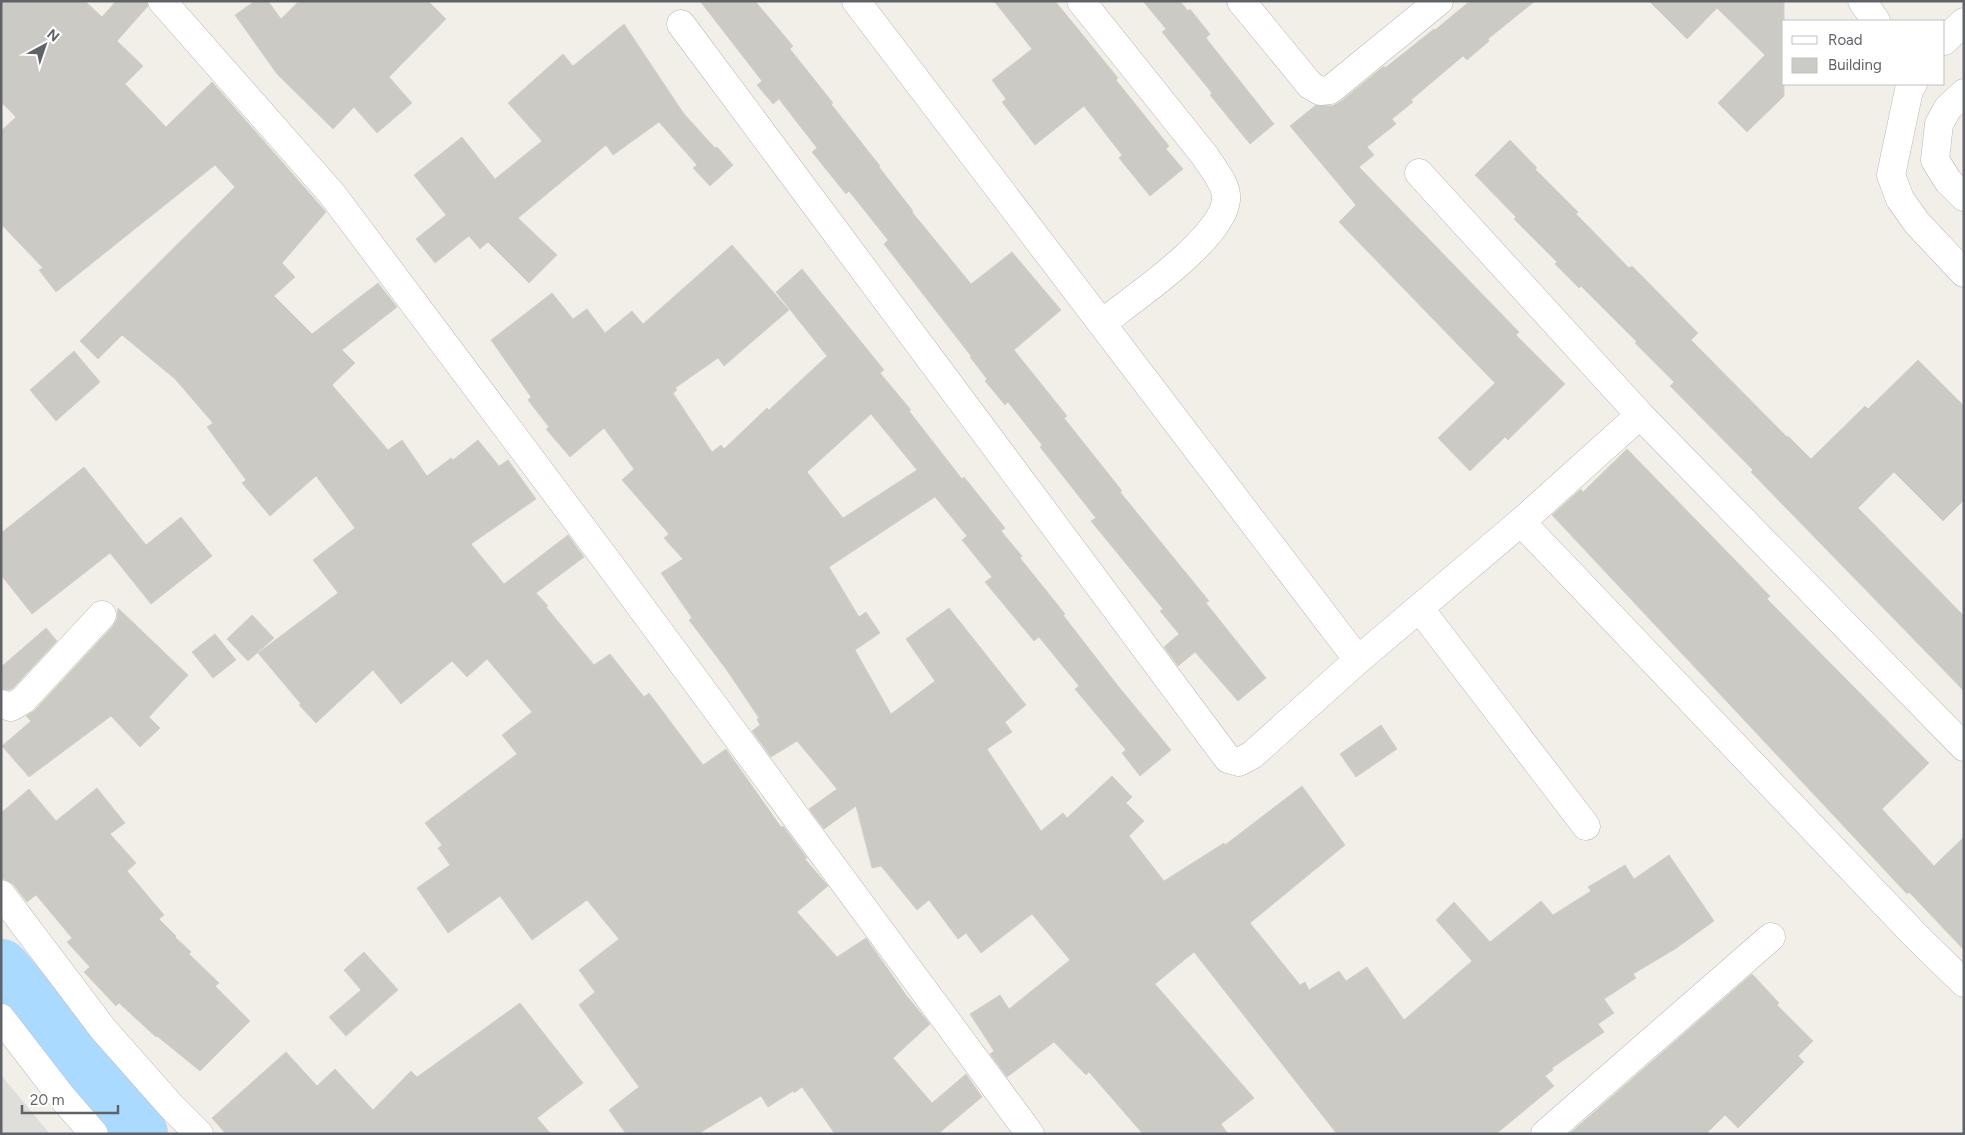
<svg xmlns="http://www.w3.org/2000/svg" width="1965" height="1135" viewBox="0 0 1965 1135" font-family="Figtree,sans-serif">
	<rect width="100%" height="100%" fill="#f1efe8"/>
	<path fill="#e0deda" d="M 1,1075 L 50,1134 L 1,1134 Z"/>
	<g fill="none" stroke-linecap="round" stroke-linejoin="round">
		<path stroke="#aadaff" stroke-width="58" d="M 1,968 L 139,1134"/>
	</g>
	<path fill="#cccac5" stroke="#d6d1c6" fill-rule="evenodd" d="M 1,1 L 85,1 L 102,17 L 116,1 L 147,1 L 148,6 L 117,41 L 143,66 L 125,84 L 166,127 L 212,82 L 326,212 L 282,263 L 295,277 L 274,296 L 312,334 L 378,283 L 397,307 L 342,350 L 355,363 L 332,385 L 388,450 L 402,440 L 427,476 L 451,458 L 453,460 L 478,440 L 499,466 L 508,460 L 536,499 L 471,544 L 504,584 L 568,535 L 584,557 L 536,593 L 548,606 L 546,607 L 594,665 L 610,654 L 644,697 L 649,693 L 703,765 L 726,749 L 781,827 L 783,826 L 807,858 L 805,859 L 828,886 L 797,912 L 837,957 L 866,938 L 906,995 L 930,1024 L 893,1058 L 932,1103 L 966,1074 L 982,1097 L 938,1134 L 835,1134 L 802,1087 L 794,1093 L 793,1091 L 768,1107 L 761,1096 L 698,1134 L 626,1134 L 609,1110 L 639,1087 L 579,1005 L 595,992 L 579,970 L 619,939 L 587,900 L 532,940 L 500,896 L 448,933 L 417,888 L 450,865 L 438,848 L 442,845 L 425,823 L 517,754 L 502,735 L 532,712 L 487,659 L 467,677 L 452,661 L 401,704 L 373,670 L 316,723 L 299,705 L 301,704 L 258,653 L 338,593 L 313,560 L 355,528 L 316,476 L 270,516 L 242,483 L 246,480 L 207,427 L 213,423 L 175,379 L 122,335 L 98,359 L 80,341 L 235,187 L 215,165 L 56,292 L 39,270 L 43,268 L 1,224 L 1,131 L 16,117 L 1,102 Z
		M 255,1 L 268,1 L 281,19 L 299,1 L 428,1 L 446,19 L 389,77 L 412,103 L 377,133 L 354,107 L 333,129 L 277,74 L 235,15 Z
		M 700,1 L 755,1 L 793,46 L 790,49 L 833,103 L 831,104 L 880,166 L 879,167 L 913,211 L 912,212 L 971,284 L 1012,252 L 1061,310 L 1014,350 L 1067,416 L 1064,418 L 1122,491 L 1120,492 L 1209,601 L 1206,603 L 1266,678 L 1238,701 L 1195,652 L 1178,666 L 1164,647 L 1179,634 L 1160,611 L 1163,609 L 1091,521 L 1096,518 L 1040,447 L 1042,445 L 1008,402 L 1005,405 L 985,381 L 987,379 L 970,357 L 971,356 L 884,244 L 888,240 L 849,191 L 846,194 L 812,152 L 817,148 L 779,99 L 773,104 L 757,85 L 762,81 Z
		M 994,1 L 1055,1 L 1118,78 L 1116,80 L 1169,146 L 1166,149 L 1183,169 L 1150,196 L 1119,158 L 1122,155 L 1084,106 L 1035,145 L 1002,102 L 1006,99 L 992,80 L 1032,49 Z
		M 1143,1 L 1180,1 L 1188,11 L 1190,9 L 1210,34 L 1206,38 L 1274,124 L 1250,144 L 1210,95 L 1212,93 L 1162,32 L 1166,29 Z
		M 1470,1 L 1535,1 L 1488,39 L 1489,41 L 1467,60 L 1463,56 L 1411,100 L 1413,102 L 1392,119 L 1396,124 L 1367,147 L 1374,155 L 1359,167 L 1519,332 L 1516,335 L 1565,384 L 1508,440 L 1505,437 L 1470,471 L 1438,438 L 1495,383 L 1339,222 L 1356,205 L 1290,126 L 1316,105 L 1332,106 L 1340,102 L 1384,66 L 1385,68 L 1434,29 L 1435,30 Z
		M 1649,1 L 1784,1 L 1784,96 L 1747,132 L 1718,103 L 1765,55 L 1717,8 L 1687,39 Z
		M 624,24 L 684,114 L 715,148 L 717,147 L 733,165 L 710,186 L 693,168 L 697,165 L 659,122 L 613,155 L 606,145 L 518,218 L 557,255 L 529,283 L 488,242 L 480,249 L 469,236 L 435,263 L 416,239 L 446,215 L 414,175 L 462,137 L 495,179 L 542,141 L 508,103 L 563,54 L 573,66 Z
		M 1510,140 L 1537,168 L 1535,169 L 1578,212 L 1576,214 L 1629,268 L 1632,266 L 1698,333 L 1691,340 L 1787,437 L 1788,436 L 1811,459 L 1865,406 L 1868,409 L 1918,360 L 1964,406 L 1964,500 L 1943,521 L 1894,472 L 1858,508 L 1964,616 L 1964,691 L 1751,472 L 1753,470 L 1670,386 L 1674,382 L 1635,343 L 1637,342 L 1581,286 L 1579,288 L 1555,264 L 1557,262 L 1514,219 L 1516,217 L 1475,175 Z
		M 732,245 L 789,310 L 724,366 L 718,358 L 675,388 L 677,390 L 673,393 L 712,452 L 721,445 L 724,449 L 767,408 L 769,410 L 827,356 L 776,292 L 802,269 L 884,370 L 880,373 L 911,410 L 909,411 L 962,479 L 964,477 L 1005,528 L 1001,531 L 1022,556 L 1020,558 L 1065,614 L 1063,615 L 1118,686 L 1171,750 L 1140,776 L 1122,753 L 1126,750 L 1075,689 L 1079,686 L 1039,637 L 1034,641 L 985,582 L 992,577 L 962,540 L 967,536 L 935,497 L 829,567 L 859,617 L 866,612 L 880,633 L 855,650 L 891,714 L 935,681 L 906,639 L 949,608 L 1026,705 L 1005,722 L 1012,732 L 987,749 L 1041,831 L 1063,813 L 1067,818 L 1112,776 L 1132,797 L 1126,803 L 1144,821 L 1129,836 L 1164,881 L 1224,843 L 1225,845 L 1302,786 L 1345,845 L 1250,923 L 1300,985 L 1305,982 L 1309,990 L 1339,971 L 1346,981 L 1367,967 L 1404,1020 L 1472,961 L 1436,920 L 1454,902 L 1490,942 L 1541,901 L 1553,915 L 1591,891 L 1588,887 L 1625,865 L 1634,879 L 1669,855 L 1714,921 L 1675,949 L 1633,974 L 1636,978 L 1604,999 L 1614,1013 L 1598,1024 L 1604,1032 L 1552,1068 L 1553,1070 L 1545,1076 L 1554,1086 L 1496,1134 L 1337,1134 L 1194,952 L 1155,984 L 1254,1098 L 1221,1124 L 1228,1134 L 1143,1134 L 1089,1072 L 1086,1075 L 1054,1042 L 1007,1077 L 990,1054 L 994,1051 L 970,1014 L 1000,995 L 1009,1009 L 1070,960 L 1032,914 L 981,953 L 966,933 L 958,939 L 929,900 L 917,910 L 881,866 L 872,868 L 856,806 L 824,829 L 809,809 L 837,789 L 797,741 L 771,757 L 752,731 L 760,725 L 757,719 L 759,718 L 726,669 L 689,620 L 692,618 L 661,573 L 683,559 L 664,538 L 669,534 L 622,480 L 634,469 L 604,428 L 570,457 L 546,429 L 549,427 L 528,400 L 531,397 L 491,340 L 552,293 L 573,319 L 587,309 L 605,333 L 632,311 L 643,324 ZM 871,414 L 917,470 L 843,518 L 807,472 Z
		M 74,351 L 100,382 L 56,421 L 30,390 Z
		M 1627,449 L 1770,596 L 1767,599 L 1929,763 L 1882,809 L 1934,866 L 1964,837 L 1964,950 L 1909,892 L 1907,894 L 1894,880 L 1552,515 L 1581,489 L 1583,492 Z
		M 84,467 L 146,545 L 181,517 L 212,556 L 151,604 L 110,553 L 32,614 L 1,575 L 1,533 Z
		M 118,608 L 188,675 L 149,717 L 160,728 L 140,747 L 111,716 L 29,777 L 2,746 L 31,721 L 26,716 L 34,711 L 113,626 L 117,619 Z
		M 252,615 L 274,638 L 248,661 L 227,639 Z
		M 46,628 L 57,641 L 13,688 L 9,690 L 2,689 L 1,667 Z
		M 215,634 L 236,660 L 213,678 L 192,652 Z
		M 1381,725 L 1397,749 L 1356,777 L 1340,754 Z
		M 97,788 L 125,823 L 110,834 L 136,863 L 127,871 L 164,915 L 159,919 L 176,936 L 175,937 L 191,952 L 189,954 L 219,983 L 215,986 L 250,1021 L 200,1071 L 157,1036 L 156,1037 L 119,1003 L 116,1006 L 84,972 L 90,967 L 67,942 L 72,938 L 36,895 L 27,902 L 13,884 L 1,878 L 1,813 L 29,789 L 56,821 Z
		M 364,952 L 398,990 L 346,1036 L 329,1017 L 361,990 L 344,970 Z
		M 1752,974 L 1779,1003 L 1777,1005 L 1813,1041 L 1798,1056 L 1804,1062 L 1738,1128 L 1725,1115 L 1706,1134 L 1569,1134 Z
		M 520,1003 L 583,1083 L 537,1118 L 551,1134 L 226,1134 L 212,1118 L 286,1052 L 317,1086 L 335,1069 L 373,1110 L 411,1071 L 417,1077 Z"/>
	<g fill="none" stroke-linecap="round" stroke-linejoin="round">
		<defs>
			<path id="minor" d="M 162,1 L 332,194 L 607,561 L 1030,1134
				M 856,1 L 1358,660
				M 1081,1 L 1205,156 C 1212,168 1228,185 1226,200 C 1222,239 1133,299 1102,323
				M 1241,1 L 1310,85 L 1320,91 L 1330,90 L 1439,1
				M 1862,1 L 1876,21
				M 681,24 L 1228,759 L 1239,762 L 1252,755 L 1358,660 L 1521,522 L 1640,415
				M 1944,41 L 1964,22
				M 1913,84 L 1909,90 L 1891,175 L 1900,199 L 1917,223 L 1964,273
				M 1964,93 L 1948,108 L 1939,124 L 1935,160 L 1948,181 L 1964,197
				M 1419,173 L 1640,415 L 1964,747
				M 1521,522 L 1914,934 L 1964,983
				M 1420,609 L 1586,826
				M 1,704 L 11,707 L 23,700 L 102,615
				M 1,894 L 103,1029 L 171,1106 L 199,1134
				M 1,1018 L 62,1097 L 94,1134
				M 1545,1134 L 1771,937"/>
		</defs>
		<use href="#minor" stroke="#b5b8bc" stroke-width="29"/>
		<use href="#minor" stroke="#fff" stroke-width="28"/>
	</g>
	<rect width="1965" height="1135" fill="none" stroke="#5f6368" stroke-width="5"/>
	<rect x="1782" y="20" width="162" height="65" fill="#ffffff" stroke="#bfc1c3"/>
	<rect x="1792" y="36" width="25" height="8" fill="#ffffff" stroke="#bfc1c3"/>
	<text x="1828" y="45" font-size="15" fill="#5f6368">Road</text>
	<rect x="1792" y="58" width="25" height="15" fill="#cccac5" stroke="#bfc1c3"/>
	<text x="1828" y="70" font-size="15" fill="#5f6368">Building</text>
	<g transform="translate(45 45) rotate(40)" stroke="#ffffff" stroke-width="4" paint-order="stroke">
	<path d="M0-4L9 19L0 12L-9 19Z" fill="#5f6368"/>
	<text y="-8" font-size="14" font-weight="bold" text-anchor="middle" fill="#5f6368">N</text>
	</g>
	<path d="M22 1105v8h96v-8" fill="none" stroke="#5f6368" stroke-width="2.5"/>
	<text x="30" y="1105" font-size="15" fill="#5f6368" stroke="#ffffff" stroke-width="4" paint-order="stroke">20 m</text>
</svg>
